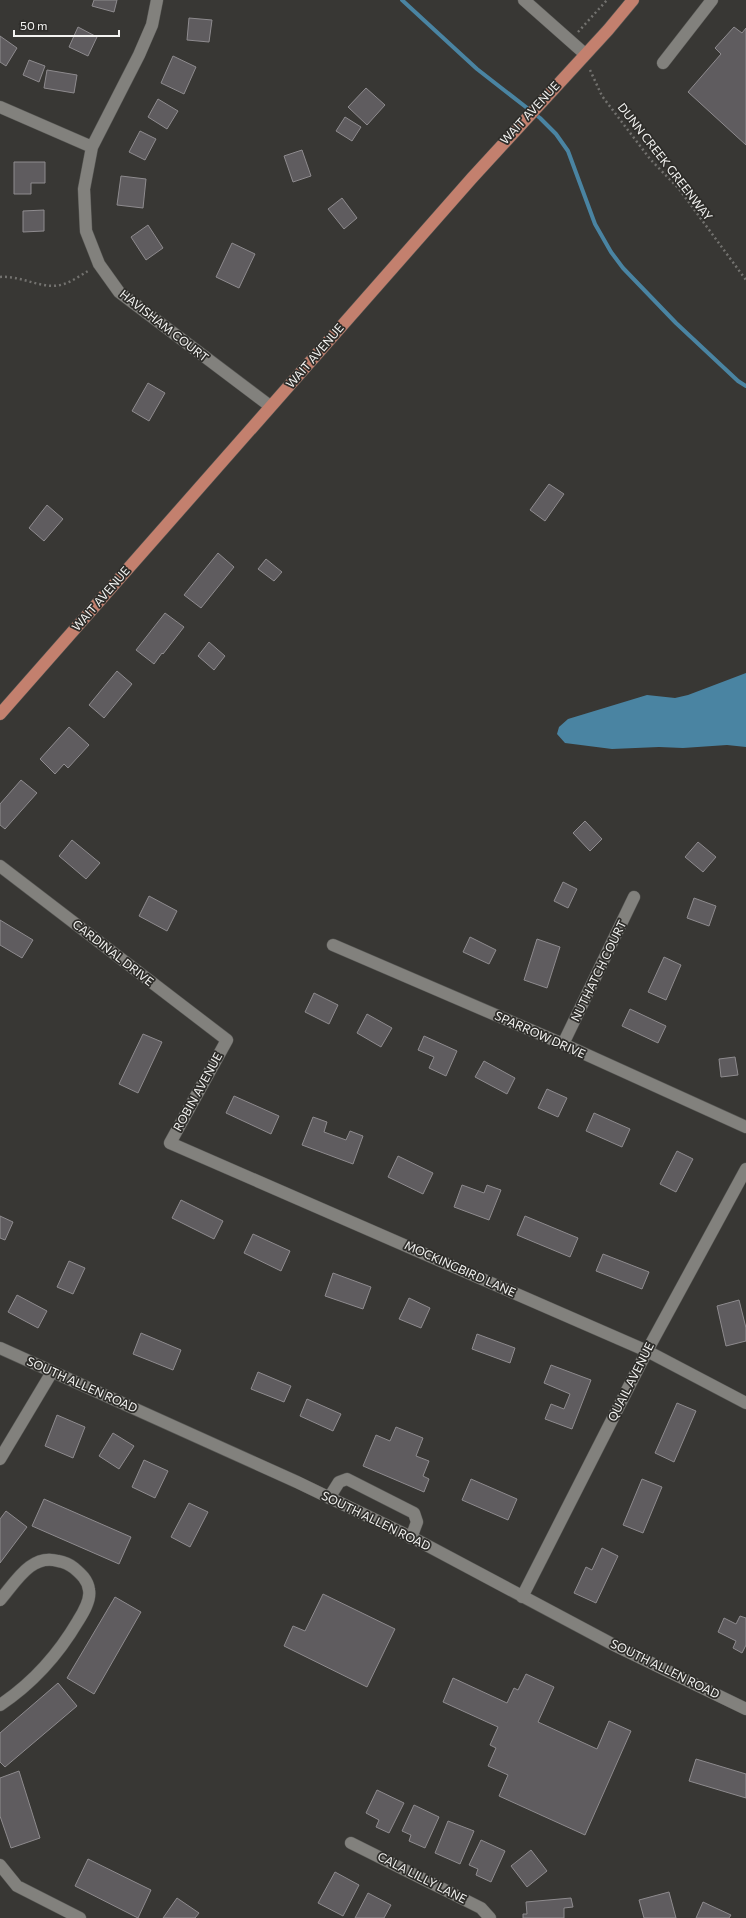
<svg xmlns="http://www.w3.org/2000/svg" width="746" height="1918" viewBox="0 0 746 1918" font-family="Commissioner,sans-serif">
	<rect width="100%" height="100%" fill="#383734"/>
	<path fill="#4a84a2" d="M 746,673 L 746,747 L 727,745 L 683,748 L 659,747 L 612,749 L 565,743 L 557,734 L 559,727 L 568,719 L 647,695 L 675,698 L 688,695 Z"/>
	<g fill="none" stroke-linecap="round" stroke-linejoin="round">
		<path stroke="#4a84a2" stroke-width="4" d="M 402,0 L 477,69 L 540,118 L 556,134 L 568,151 L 595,224 L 611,252 L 623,268 L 676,323 L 738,381 L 746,386"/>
	</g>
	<path fill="#5f5c5f" stroke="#8e8b8e" d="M 94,0 L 117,0 L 114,12 L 92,6 Z
		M 189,18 L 212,20 L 209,42 L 187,40 Z
		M 78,27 L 97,37 L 88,56 L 69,47 Z
		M 734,27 L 742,33 L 746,28 L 746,145 L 688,92 L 721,54 L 715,48 Z
		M 0,36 L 17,48 L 6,66 L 0,62 Z
		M 173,56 L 196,67 L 184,94 L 161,83 Z
		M 29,60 L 45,66 L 39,82 L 23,75 Z
		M 47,70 L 77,75 L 74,93 L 44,88 Z
		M 366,88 L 385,105 L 367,125 L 348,107 Z
		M 158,99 L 178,111 L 167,129 L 148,117 Z
		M 345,117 L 361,127 L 352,141 L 336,131 Z
		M 140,131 L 156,139 L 145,160 L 129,152 Z
		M 302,150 L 311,176 L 293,182 L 284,156 Z
		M 14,162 L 45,162 L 45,183 L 31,183 L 31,194 L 14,194 Z
		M 121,176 L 146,179 L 143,208 L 117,205 Z
		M 342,198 L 357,218 L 344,229 L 328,209 Z
		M 44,210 L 44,231 L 23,232 L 23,211 Z
		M 148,225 L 163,248 L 146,260 L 131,237 Z
		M 232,243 L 255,254 L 239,288 L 216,277 Z
		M 148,383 L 165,393 L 149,421 L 132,411 Z
		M 549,484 L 564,494 L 545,521 L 530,510 Z
		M 47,505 L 63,519 L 44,541 L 29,528 Z
		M 218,553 L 234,567 L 201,608 L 184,595 Z
		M 266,559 L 282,572 L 274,581 L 258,569 Z
		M 165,613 L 184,627 L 163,654 L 162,653 L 154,664 L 136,650 Z
		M 209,642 L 225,656 L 214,670 L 198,656 Z
		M 117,671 L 132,684 L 104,718 L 89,705 Z
		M 69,727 L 89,745 L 68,768 L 64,764 L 55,774 L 40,759 Z
		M 21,780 L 37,793 L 5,829 L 0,825 L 0,804 Z
		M 585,821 L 602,839 L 590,851 L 573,833 Z
		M 72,840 L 100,863 L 86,879 L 59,856 Z
		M 698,842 L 716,857 L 703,872 L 685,857 Z
		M 563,882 L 577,889 L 568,908 L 554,901 Z
		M 149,896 L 177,911 L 167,931 L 139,916 Z
		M 694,898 L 716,906 L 709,926 L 687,918 Z
		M 0,920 L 33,940 L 22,958 L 0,945 Z
		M 470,937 L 496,950 L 489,964 L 463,952 Z
		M 537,939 L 560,947 L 547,988 L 524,980 Z
		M 664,957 L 681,965 L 666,1000 L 648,992 Z
		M 314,993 L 338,1005 L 329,1024 L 305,1012 Z
		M 630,1009 L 666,1026 L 658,1043 L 622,1026 Z
		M 367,1014 L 392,1028 L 381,1047 L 357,1033 Z
		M 143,1034 L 162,1042 L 138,1093 L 119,1084 Z
		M 424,1036 L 457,1051 L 446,1076 L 429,1068 L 434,1057 L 418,1050 Z
		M 735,1057 L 738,1075 L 721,1077 L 719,1059 Z
		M 484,1061 L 515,1078 L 507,1094 L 475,1077 Z
		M 547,1089 L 567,1098 L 558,1117 L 538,1108 Z
		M 234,1096 L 279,1116 L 271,1134 L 226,1113 Z
		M 594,1113 L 630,1129 L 622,1147 L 586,1131 Z
		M 313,1117 L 327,1122 L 324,1132 L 346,1140 L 350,1131 L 363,1136 L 353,1164 L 302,1145 Z
		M 677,1151 L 693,1159 L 676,1192 L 660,1184 Z
		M 398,1156 L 433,1173 L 423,1194 L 388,1177 Z
		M 462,1185 L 484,1193 L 487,1185 L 501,1190 L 489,1220 L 454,1207 Z
		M 181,1200 L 223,1221 L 214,1239 L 172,1218 Z
		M 0,1216 L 13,1222 L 5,1240 L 0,1238 Z
		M 525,1216 L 578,1238 L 570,1257 L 517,1235 Z
		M 253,1234 L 290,1251 L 281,1271 L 244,1253 Z
		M 603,1254 L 649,1272 L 642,1289 L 596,1271 Z
		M 69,1261 L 85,1268 L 73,1294 L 57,1287 Z
		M 333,1273 L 371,1287 L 363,1309 L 325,1296 Z
		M 17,1295 L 47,1311 L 38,1328 L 8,1312 Z
		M 409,1298 L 430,1308 L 421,1328 L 399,1319 Z
		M 739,1300 L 746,1328 L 746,1341 L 726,1346 L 717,1306 Z
		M 141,1333 L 181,1350 L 173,1370 L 133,1354 Z
		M 477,1334 L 515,1348 L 510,1363 L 472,1349 Z
		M 551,1365 L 591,1380 L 572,1429 L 545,1419 L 551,1404 L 564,1409 L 570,1394 L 544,1383 Z
		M 258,1372 L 291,1386 L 284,1402 L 251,1389 Z
		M 307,1399 L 341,1414 L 333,1431 L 300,1416 Z
		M 677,1403 L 696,1411 L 674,1462 L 655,1453 Z
		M 57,1415 L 85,1427 L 73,1458 L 45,1446 Z
		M 396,1427 L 423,1438 L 416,1456 L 429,1461 L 423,1476 L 429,1479 L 424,1492 L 363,1466 L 376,1435 L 390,1441 Z
		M 113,1433 L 134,1446 L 119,1469 L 99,1456 Z
		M 144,1460 L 168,1471 L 155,1498 L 132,1487 Z
		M 471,1479 L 517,1499 L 508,1520 L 462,1500 Z
		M 642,1479 L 662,1487 L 643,1533 L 623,1525 Z
		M 44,1499 L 131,1537 L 119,1564 L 32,1526 Z
		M 189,1503 L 208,1512 L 190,1547 L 171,1537 Z
		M 6,1511 L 27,1527 L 0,1563 L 0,1519 Z
		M 602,1548 L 618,1556 L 596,1603 L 574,1593 L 586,1567 L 592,1570 Z
		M 323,1594 L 395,1629 L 367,1687 L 284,1646 L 293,1626 L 305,1631 Z
		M 115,1597 L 141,1612 L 94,1694 L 67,1678 Z
		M 740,1616 L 746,1618 L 746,1645 L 742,1653 L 733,1648 L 736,1641 L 718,1632 L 724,1618 L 736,1624 Z
		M 526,1674 L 554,1687 L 538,1722 L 597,1749 L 609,1721 L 631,1731 L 585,1835 L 499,1796 L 508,1775 L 488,1766 L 496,1748 L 490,1745 L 498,1727 L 443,1702 L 453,1678 L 507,1703 L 514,1688 L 518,1690 Z
		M 58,1683 L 77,1706 L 5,1767 L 0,1762 L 0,1733 Z
		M 696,1759 L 746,1774 L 746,1798 L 689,1781 Z
		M 19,1771 L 40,1838 L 11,1848 L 0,1816 L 0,1778 Z
		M 377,1790 L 404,1803 L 389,1833 L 376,1827 L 379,1820 L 366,1813 Z
		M 414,1805 L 439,1817 L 425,1848 L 409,1841 L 411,1835 L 402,1831 Z
		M 448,1821 L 474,1831 L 460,1864 L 435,1853 Z
		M 481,1840 L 505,1851 L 491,1882 L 476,1875 L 478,1869 L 469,1865 Z
		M 531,1850 L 547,1871 L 527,1887 L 511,1866 Z
		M 88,1859 L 151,1890 L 138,1918 L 75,1886 Z
		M 335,1872 L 359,1885 L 343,1916 L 318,1903 Z
		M 669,1892 L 676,1918 L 644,1918 L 639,1900 Z
		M 368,1893 L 391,1905 L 384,1918 L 355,1918 Z
		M 177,1898 L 199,1913 L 195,1918 L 163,1918 Z
		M 571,1898 L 573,1907 L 564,1908 L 564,1918 L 523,1918 L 523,1914 L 527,1914 L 526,1902 Z
		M 703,1902 L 731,1915 L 729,1918 L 696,1918 Z"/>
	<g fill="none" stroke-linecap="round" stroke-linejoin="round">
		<defs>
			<path id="minor" d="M 157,0 L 152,25 L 139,55 L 92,147 L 84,189 L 86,231 L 99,264 L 119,292 L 270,406
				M 524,0 L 585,54
				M 663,63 L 712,0
				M 0,107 L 92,147
				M 0,866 L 227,1040 L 170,1143 L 647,1351 L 746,1403
				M 333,945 L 563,1044 L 746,1127
				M 563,1044 L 634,897
				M 0,1348 L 297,1482 L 415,1539 L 614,1645 L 746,1709
				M 0,1459 L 52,1372
				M 329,1498 L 339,1482 L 347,1479 L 414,1513 L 417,1522 L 411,1538
				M 522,1597 L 647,1351 L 746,1169
				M 0,1600 C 15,1583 31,1553 58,1561 C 64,1562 69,1564 74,1568 C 81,1574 88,1580 89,1590 C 91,1600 83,1613 78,1621 C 58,1655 33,1683 0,1705
				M 351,1843 L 481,1908 L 490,1918
				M 0,1865 L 17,1886 L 80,1918"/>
			<path id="major" d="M 0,714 L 472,178 L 608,30 L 633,0"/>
		</defs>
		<use href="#minor" stroke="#565653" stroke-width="13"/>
		<use href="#major" stroke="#565653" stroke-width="13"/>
		<path stroke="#73726f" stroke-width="2.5" stroke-dasharray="2 3" stroke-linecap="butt" d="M 578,32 L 607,0
			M 590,70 L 602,96 L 650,159 L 679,189 L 746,280
			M 0,277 C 22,275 43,291 64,284 C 73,281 81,275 88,271"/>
		<use href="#minor" stroke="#82817d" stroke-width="12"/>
		<use href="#major" stroke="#c3806e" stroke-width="12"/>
	</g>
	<g text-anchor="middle" stroke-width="3.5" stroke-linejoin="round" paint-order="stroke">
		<g font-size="12" fill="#f4f4f2" stroke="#2e2d2a">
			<text transform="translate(530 113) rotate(-47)" y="4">WAIT AVENUE</text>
			<text transform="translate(665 162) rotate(52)" y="4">DUNN CREEK GREENWAY</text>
			<text transform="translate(164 326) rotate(38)" y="4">HAVISHAM COURT</text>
			<text transform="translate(315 356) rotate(-49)" y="4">WAIT AVENUE</text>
			<text transform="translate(101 599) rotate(-49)" y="4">WAIT AVENUE</text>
			<text transform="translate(113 953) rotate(38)" y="4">CARDINAL DRIVE</text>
			<text transform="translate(599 971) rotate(-64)" y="4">NUTHATCH COURT</text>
			<text transform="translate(540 1035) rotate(24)" y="4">SPARROW DRIVE</text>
			<text transform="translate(198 1092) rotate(-61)" y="4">ROBIN AVENUE</text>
			<text transform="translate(460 1269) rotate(24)" y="4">MOCKINGBIRD LANE</text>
			<text transform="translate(631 1382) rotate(-63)" y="4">QUAIL AVENUE</text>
			<text transform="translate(82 1385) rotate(24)" y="4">SOUTH ALLEN ROAD</text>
			<text transform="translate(376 1521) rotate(26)" y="4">SOUTH ALLEN ROAD</text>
			<text transform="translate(665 1669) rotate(26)" y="4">SOUTH ALLEN ROAD</text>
			<text transform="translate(422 1878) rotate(27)" y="4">CALA LILLY LANE</text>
		</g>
	</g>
	<path d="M14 30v6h105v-6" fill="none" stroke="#f4f4f2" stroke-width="2"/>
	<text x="20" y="30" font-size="12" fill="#f4f4f2" stroke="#2e2d2a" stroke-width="3" paint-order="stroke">50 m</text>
</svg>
